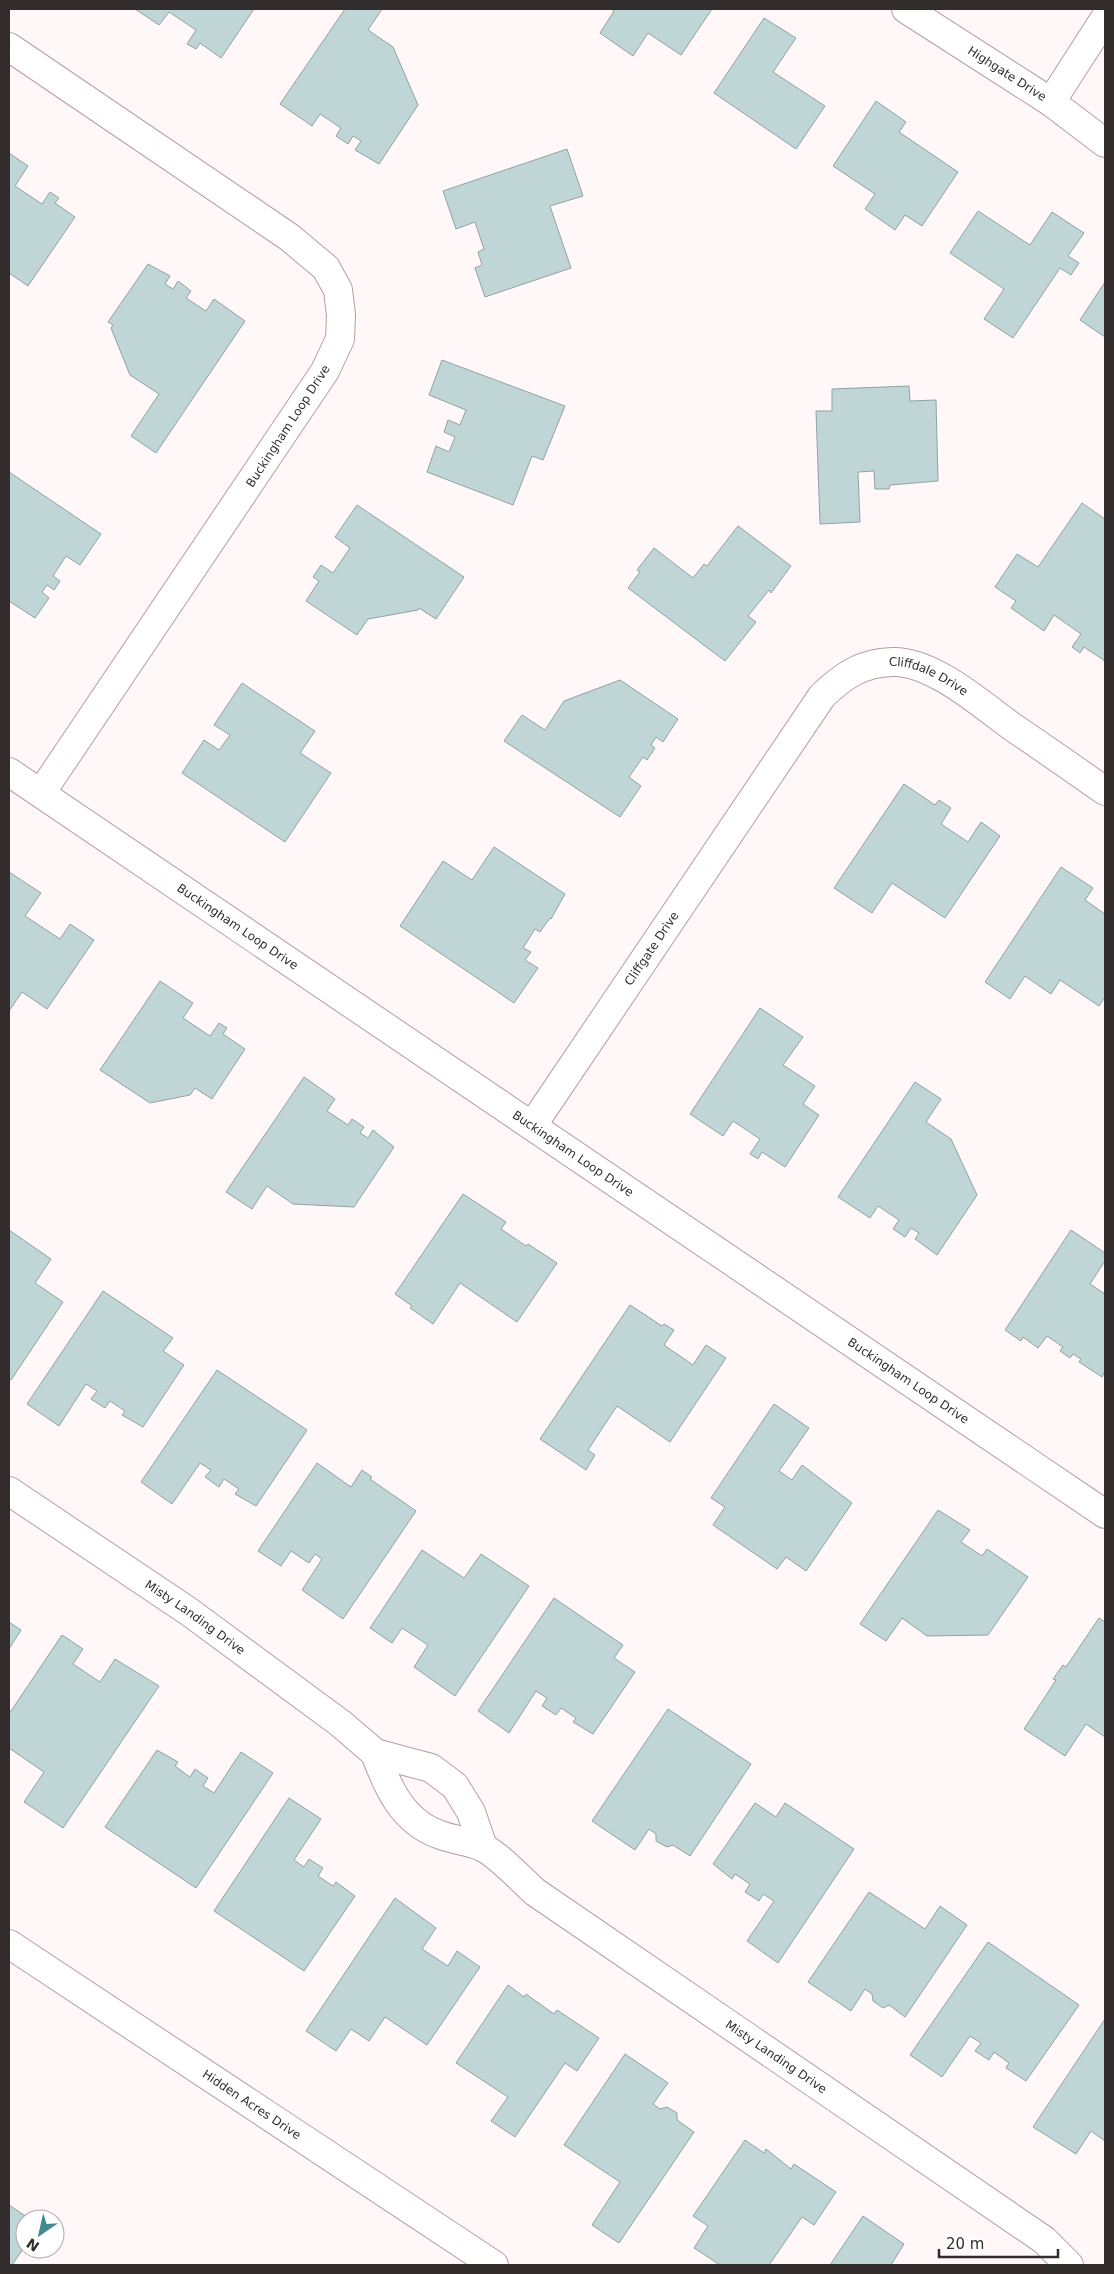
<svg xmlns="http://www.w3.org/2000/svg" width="1114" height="2274" viewBox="0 0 1114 2274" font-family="'DejaVu Sans',sans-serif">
	<rect width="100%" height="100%" fill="#fff7f8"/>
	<path fill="#c0d5d6" stroke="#8fa3a4" d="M 135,9 L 254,9 L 221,58 L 200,43 L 196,49 L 187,44 L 196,30 L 169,12 L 159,25 Z
		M 345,9 L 382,9 L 368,30 L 393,47 L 418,105 L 379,164 L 355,150 L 361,141 L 353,136 L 348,144 L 336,136 L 341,128 L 320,114 L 312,126 L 280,104 Z
		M 611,9 L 712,9 L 681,55 L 648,33 L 633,56 L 600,33 L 614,11 Z
		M 764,18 L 796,38 L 773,72 L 825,106 L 796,149 L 714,93 Z
		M 876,101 L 906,122 L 899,132 L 958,172 L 922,226 L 905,215 L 895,230 L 865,209 L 875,194 L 833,166 Z
		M 567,149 L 583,196 L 550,206 L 571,268 L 485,297 L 475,268 L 482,265 L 478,252 L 484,249 L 475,222 L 456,229 L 443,191 Z
		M 9,153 L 28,166 L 15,186 L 42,204 L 50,192 L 59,198 L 55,203 L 75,217 L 28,286 L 9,273 Z
		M 978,211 L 1030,245 L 1052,212 L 1084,233 L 1068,256 L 1079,263 L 1071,275 L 1060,268 L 1013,338 L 984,319 L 1004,289 L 950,253 Z
		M 148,264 L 170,276 L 165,284 L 173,289 L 178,281 L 191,291 L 186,298 L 206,311 L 214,299 L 245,321 L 156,453 L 131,436 L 159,394 L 130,375 L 111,328 L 113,325 L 108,322 Z
		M 1105,282 L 1105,337 L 1080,320 Z
		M 442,360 L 565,406 L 543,460 L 532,456 L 513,505 L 427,472 L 436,446 L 449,452 L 455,437 L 444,432 L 448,420 L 460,425 L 466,410 L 429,395 Z
		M 909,386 L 910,401 L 936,400 L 938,481 L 890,485 L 889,489 L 875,489 L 874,471 L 858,472 L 860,522 L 820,524 L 816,411 L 832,411 L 832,389 Z
		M 9,472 L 101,534 L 80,565 L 66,556 L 53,576 L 60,581 L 54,590 L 47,585 L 42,592 L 49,598 L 35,618 L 9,601 Z
		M 1082,503 L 1105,519 L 1105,661 L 1084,647 L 1080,653 L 1072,647 L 1081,634 L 1054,615 L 1044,631 L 1011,608 L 1016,601 L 995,587 L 1017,554 L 1038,567 Z
		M 357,505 L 464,577 L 436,619 L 419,608 L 418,610 L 368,619 L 357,635 L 306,601 L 319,581 L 313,577 L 321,565 L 333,573 L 350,548 L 335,537 Z
		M 738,526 L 791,566 L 771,593 L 769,590 L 748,616 L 756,622 L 725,661 L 628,588 L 640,572 L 637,570 L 654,548 L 693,578 L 704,564 L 707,566 Z
		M 620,680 L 678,719 L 663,742 L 656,737 L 651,745 L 655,748 L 647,760 L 643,757 L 629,777 L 641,786 L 620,817 L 504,741 L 522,715 L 545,730 L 564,701 Z
		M 242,683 L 315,731 L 300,753 L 331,773 L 285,842 L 182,773 L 204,740 L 219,750 L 230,735 L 214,725 Z
		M 904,784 L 935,805 L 939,800 L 951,808 L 941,824 L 968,842 L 981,822 L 1000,836 L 945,918 L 892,883 L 872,913 L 834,888 Z
		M 494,847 L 565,894 L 551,919 L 550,918 L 540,932 L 535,929 L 523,948 L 531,952 L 525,960 L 538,968 L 514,1003 L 400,926 L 443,861 L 472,880 Z
		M 1061,867 L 1093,888 L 1085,900 L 1105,914 L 1105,997 L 1099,1006 L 1060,980 L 1051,994 L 1025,976 L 1010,999 L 985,982 Z
		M 9,872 L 41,893 L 25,916 L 60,939 L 70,924 L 94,940 L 47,1009 L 22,992 L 9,1011 Z
		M 160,981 L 193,1003 L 183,1018 L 210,1036 L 219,1023 L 227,1028 L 223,1034 L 245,1049 L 212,1099 L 195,1088 L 190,1095 L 150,1103 L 100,1070 Z
		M 760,1008 L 803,1037 L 783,1065 L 815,1086 L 803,1104 L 819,1115 L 785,1167 L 762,1152 L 758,1159 L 750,1154 L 760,1139 L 733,1121 L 723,1136 L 690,1114 Z
		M 304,1077 L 335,1099 L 327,1111 L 348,1125 L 352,1119 L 364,1127 L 360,1133 L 368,1138 L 373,1130 L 394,1147 L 354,1207 L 293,1204 L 267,1186 L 252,1209 L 226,1192 Z
		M 915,1082 L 941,1099 L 926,1122 L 951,1139 L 977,1195 L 937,1255 L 915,1239 L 919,1233 L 911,1228 L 905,1237 L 893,1229 L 899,1220 L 878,1206 L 870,1218 L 838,1197 Z
		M 463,1194 L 506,1222 L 501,1229 L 526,1246 L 528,1244 L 557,1263 L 517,1322 L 460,1283 L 433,1324 L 410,1308 L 412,1306 L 395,1294 Z
		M 9,1230 L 51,1259 L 35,1283 L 63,1302 L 11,1380 L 9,1379 Z
		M 1071,1230 L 1105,1253 L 1105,1261 L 1090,1284 L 1105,1294 L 1105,1371 L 1102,1377 L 1079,1362 L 1081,1359 L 1073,1354 L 1070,1358 L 1060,1351 L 1063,1347 L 1047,1336 L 1038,1348 L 1023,1337 L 1021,1341 L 1005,1330 Z
		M 103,1291 L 173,1338 L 163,1351 L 184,1365 L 143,1427 L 122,1415 L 125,1411 L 110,1401 L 105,1408 L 91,1399 L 97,1391 L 86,1384 L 59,1426 L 27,1404 Z
		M 630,1305 L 662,1326 L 664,1324 L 674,1330 L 664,1345 L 693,1365 L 706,1345 L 726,1358 L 670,1442 L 617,1406 L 588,1450 L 595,1455 L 586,1470 L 540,1439 Z
		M 217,1370 L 307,1430 L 256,1506 L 235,1494 L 239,1489 L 224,1479 L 219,1487 L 205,1477 L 211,1470 L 200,1463 L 172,1504 L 141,1482 Z
		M 774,1404 L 809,1428 L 779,1471 L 792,1480 L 802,1465 L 852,1503 L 806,1571 L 786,1557 L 777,1569 L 713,1525 L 725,1507 L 711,1498 Z
		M 317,1463 L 351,1487 L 362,1470 L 372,1477 L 370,1479 L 416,1511 L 343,1619 L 302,1590 L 322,1559 L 315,1554 L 309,1563 L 291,1551 L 281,1566 L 258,1551 Z
		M 938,1510 L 970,1530 L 961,1542 L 982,1556 L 987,1549 L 1028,1577 L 988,1635 L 927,1636 L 902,1618 L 886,1641 L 860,1624 Z
		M 422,1550 L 464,1578 L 481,1554 L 529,1586 L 455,1696 L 414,1667 L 428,1645 L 402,1628 L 392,1643 L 370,1628 Z
		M 554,1598 L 623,1645 L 614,1658 L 635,1672 L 593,1734 L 573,1722 L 576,1718 L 561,1708 L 556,1715 L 542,1706 L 547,1698 L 536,1691 L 509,1733 L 478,1711 Z
		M 1099,1618 L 1105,1622 L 1105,1737 L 1086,1724 L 1065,1756 L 1024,1729 L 1056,1680 L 1053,1679 L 1063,1665 L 1066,1667 Z
		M 9,1622 L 21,1630 L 9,1649 Z
		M 62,1635 L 83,1649 L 73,1664 L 100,1682 L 115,1659 L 159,1686 L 63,1828 L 24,1802 L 44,1772 L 9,1748 L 9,1714 Z
		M 668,1709 L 751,1764 L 690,1856 L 673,1845 L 667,1847 L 656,1841 L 656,1834 L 649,1829 L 635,1850 L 592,1821 Z
		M 157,1750 L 178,1762 L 175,1766 L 190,1777 L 195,1769 L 208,1778 L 203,1786 L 214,1793 L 241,1752 L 273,1773 L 196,1888 L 105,1827 Z
		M 289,1798 L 321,1819 L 294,1860 L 304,1867 L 309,1859 L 323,1868 L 318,1876 L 333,1886 L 336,1882 L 355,1896 L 304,1971 L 214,1911 Z
		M 755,1803 L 776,1817 L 785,1803 L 854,1849 L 778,1963 L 747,1941 L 774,1901 L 763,1894 L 759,1901 L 745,1892 L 750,1884 L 735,1874 L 732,1879 L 713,1864 Z
		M 869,1892 L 925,1929 L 940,1906 L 967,1925 L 905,2017 L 889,2005 L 883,2008 L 873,2001 L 872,1994 L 865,1989 L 851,2011 L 808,1982 Z
		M 395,1898 L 436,1928 L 422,1949 L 448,1966 L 457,1951 L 480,1967 L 427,2045 L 385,2017 L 369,2041 L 351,2029 L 336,2051 L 306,2031 Z
		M 988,1942 L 1079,2005 L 1026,2081 L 1006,2068 L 1009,2063 L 994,2052 L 989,2060 L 975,2051 L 981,2043 L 970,2036 L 942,2077 L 910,2055 Z
		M 508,1985 L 524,1997 L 526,1994 L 554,2014 L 557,2010 L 599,2038 L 577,2071 L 565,2063 L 515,2137 L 491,2121 L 508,2097 L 456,2063 Z
		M 1105,2019 L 1105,2141 L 1091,2131 L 1076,2154 L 1033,2127 Z
		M 625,2054 L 668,2083 L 653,2104 L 660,2109 L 667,2107 L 677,2113 L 677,2120 L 694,2132 L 619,2243 L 592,2225 L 620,2182 L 564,2145 Z
		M 745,2140 L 764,2153 L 766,2149 L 791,2169 L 794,2164 L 836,2192 L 814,2225 L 802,2217 L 769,2265 L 720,2265 L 694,2248 L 708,2226 L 693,2216 Z
		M 9,2205 L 30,2219 L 25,2219 L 25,2246 L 12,2265 L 9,2265 Z
		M 863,2216 L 904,2244 L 891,2265 L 830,2265 Z"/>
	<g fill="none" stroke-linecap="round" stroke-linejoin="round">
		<defs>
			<g id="minor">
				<path id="s1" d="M 906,9 L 1051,102 L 1105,143"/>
				<path d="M 9,47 L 289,237 L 326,268 L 338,290 L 341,315 L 340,339 L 325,371 L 41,793"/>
				<path d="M 1051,102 L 1105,18"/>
				<path id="s2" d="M 9,772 L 1105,1514"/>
				<path id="s3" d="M 532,1126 L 822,696 C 843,676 861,663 892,662 C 932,660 983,706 1014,728 C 1045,749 1075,770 1105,791"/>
				<path id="s4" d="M 9,1491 L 188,1611 L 340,1723 L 375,1753 L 431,1768 L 455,1786 L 471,1812 L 483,1847"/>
				<path id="s5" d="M 375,1753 C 387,1786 402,1821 438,1834 C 452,1840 469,1841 482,1847 C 496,1853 522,1880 535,1892 L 1044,2240 L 1069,2265"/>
				<path id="s6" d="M 9,1944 L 494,2265"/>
			</g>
		</defs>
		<use href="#minor" stroke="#b29fa3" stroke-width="30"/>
		<use href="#minor" stroke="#fff" stroke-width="28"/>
	</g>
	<g text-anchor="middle" stroke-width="5" stroke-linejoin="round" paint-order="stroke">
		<g font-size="12" fill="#332c2d" stroke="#fff">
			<text dy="4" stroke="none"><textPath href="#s1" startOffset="120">Highgate Drive</textPath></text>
			<text transform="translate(288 426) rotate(-57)" y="4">Buckingham Loop Drive</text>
			<text dy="4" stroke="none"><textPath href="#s3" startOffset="638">Cliffdale Drive</textPath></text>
			<text dy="4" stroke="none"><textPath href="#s2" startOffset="276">Buckingham Loop Drive</textPath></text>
			<text dy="4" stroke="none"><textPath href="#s3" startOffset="214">Cliffgate Drive</textPath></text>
			<text dy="4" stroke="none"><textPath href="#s2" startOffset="681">Buckingham Loop Drive</textPath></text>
			<text dy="4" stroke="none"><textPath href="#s2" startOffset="1086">Buckingham Loop Drive</textPath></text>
			<text dy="4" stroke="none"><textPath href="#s4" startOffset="225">Misty Landing Drive</textPath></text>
			<text dy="4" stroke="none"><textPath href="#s5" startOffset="514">Misty Landing Drive</textPath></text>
			<text dy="4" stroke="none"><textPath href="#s6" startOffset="291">Hidden Acres Drive</textPath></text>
		</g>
	</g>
	<rect width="1114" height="2274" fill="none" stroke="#332c2d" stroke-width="20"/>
	<g transform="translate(40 2234) rotate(214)"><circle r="24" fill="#ffffff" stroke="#adabab"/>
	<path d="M0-4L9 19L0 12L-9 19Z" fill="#41898d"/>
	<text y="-8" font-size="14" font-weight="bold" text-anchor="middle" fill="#332c2d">N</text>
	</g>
	<path d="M939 2249v8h119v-8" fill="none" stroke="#332c2d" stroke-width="2.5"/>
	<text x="946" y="2249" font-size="15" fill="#332c2d" stroke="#ffffff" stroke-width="4" paint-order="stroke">20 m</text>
</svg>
